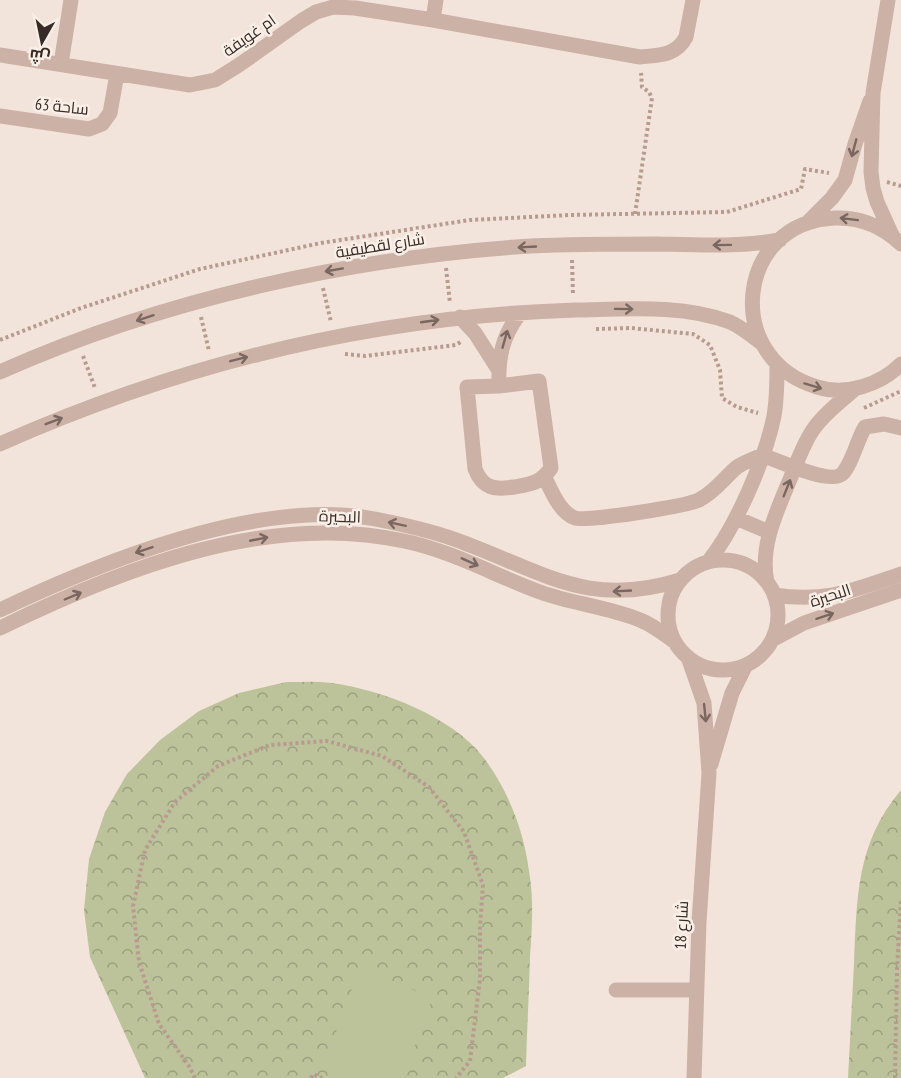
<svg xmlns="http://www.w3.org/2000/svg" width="901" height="1078" viewBox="0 0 901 1078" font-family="'PT Sans Narrow',Cairo,sans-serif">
	<defs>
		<pattern id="park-crowns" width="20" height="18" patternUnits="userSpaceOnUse" patternTransform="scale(1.5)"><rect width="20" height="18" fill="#bcc39a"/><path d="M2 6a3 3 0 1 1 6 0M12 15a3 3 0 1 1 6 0" fill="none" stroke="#9a9f7e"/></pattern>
	</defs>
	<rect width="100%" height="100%" fill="#f3e4db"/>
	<path fill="url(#park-crowns)" d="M 286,682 C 301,682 317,681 332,683 C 382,690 452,716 484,758 C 508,790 524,831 529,871 C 534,899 532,929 530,957 C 529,994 527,1030 526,1066 L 503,1078 L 145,1078 L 90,957 L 84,910 L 89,859 L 105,812 L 127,774 L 160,740 L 199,711 L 239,693 Z
		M 901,790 L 901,1078 L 848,1078 C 850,1040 852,1002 854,963 C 857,898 856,843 901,790 Z"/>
	<path fill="#bcc39a" d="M 359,970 L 433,997 L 403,1078 L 352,1078 L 323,1067 Z"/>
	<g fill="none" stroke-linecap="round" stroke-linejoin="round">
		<path stroke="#b89b90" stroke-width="4" stroke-dasharray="3 3" stroke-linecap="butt" d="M 887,182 L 901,186
			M 635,214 L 652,98 L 649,92 L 642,87 L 641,73
			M 572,260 L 573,295
			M 446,268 L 450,303
			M 323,288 L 331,322
			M 201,317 L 209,351
			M 596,329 L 631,328 L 693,334 L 710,345 L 720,370 L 722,398 L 737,407 L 758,413
			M 0,340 L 81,308 L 200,269 L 321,243 L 470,220 L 570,215 L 727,212 L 801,189 L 805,169 L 829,173
			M 345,354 L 365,356 L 456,345 L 462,341
			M 83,356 L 95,388
			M 864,408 L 901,391
			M 195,1078 L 189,1066 L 159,1024 L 139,962 L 133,906 L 145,850 L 175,802 L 218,766 L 270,745 L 327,741 L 382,756 L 429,787 L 464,832 L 483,885 L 480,928 L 480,979 L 470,1061 L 456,1078
			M 311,1078 L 313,1074 L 322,1078
			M 895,1078 L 897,970 L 901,900"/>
		<path stroke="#ccb1a6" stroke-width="15" d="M 888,0 L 873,93 L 871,172 L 873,188 L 877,202 L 892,235
			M 433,20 L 436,0
			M 0,55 L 190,85 L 215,80 L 239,65 L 301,21 L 316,12 L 333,7 L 355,8 L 433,20 L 640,57 C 659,55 676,56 686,37 L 693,0
			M 61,64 L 71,0
			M 0,116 L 89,129 L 102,124 L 110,113 L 117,74
			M 809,221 L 832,198 L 845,180 L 855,144 L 870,101
			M 901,244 C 883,227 860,217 835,218 C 735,222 722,359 817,387 C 846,396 880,385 901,364
			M 460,317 L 475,333 L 498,369
			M 0,372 C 163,299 354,257 531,246 C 574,244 616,244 658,244 C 699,245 740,247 780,240
			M 539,381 L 551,468 C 541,483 531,484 514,487 C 495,490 483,489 475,469 L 467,387 L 499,386 Z
			M 499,386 C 498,357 502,337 520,313
			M 0,444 C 182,363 377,316 576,310 C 626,309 683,304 730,322 C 741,327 751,335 760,342
			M 762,455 C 776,460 831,485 842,474 C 852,464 857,440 865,427 L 884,424 L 901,428
			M 545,478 C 551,490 560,513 575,518 C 586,522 687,506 699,500 C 716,491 723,479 737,467 C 744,462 754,459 762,455
			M 736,518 L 769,532
			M668 615a55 55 0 1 1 110 0a55 55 0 1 1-110 0Z
			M 708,562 C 736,527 765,460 774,416 C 777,399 777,382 777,365
			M 767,582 C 759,544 779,507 793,472 C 799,457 805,440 815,427 C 826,412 841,401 855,389
			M 774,595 C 826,603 854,590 901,574
			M 0,610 C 103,561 260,497 375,519 C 406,525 438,532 467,544 C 546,574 592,608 680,580
			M 0,628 C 121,569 268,511 404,541 C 452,551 494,575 540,592 C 573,604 608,607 640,620 C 653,625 664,634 675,642
			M 772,640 L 804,623 L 901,590
			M 688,657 L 704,703 L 709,773 L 699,922 L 694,1078
			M 711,764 L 732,693 L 746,665
			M 616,990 L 697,990"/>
	</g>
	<defs><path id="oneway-shaft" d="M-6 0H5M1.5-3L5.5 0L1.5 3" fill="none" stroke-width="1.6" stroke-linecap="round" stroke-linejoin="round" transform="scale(1.5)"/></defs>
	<g stroke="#7a6760">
		<use href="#oneway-shaft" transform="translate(854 148) rotate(105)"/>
		<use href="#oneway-shaft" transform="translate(849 219) rotate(-173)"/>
		<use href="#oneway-shaft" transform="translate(722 245) rotate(179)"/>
		<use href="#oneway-shaft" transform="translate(527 247) rotate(177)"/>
		<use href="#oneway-shaft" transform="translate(334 270) rotate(170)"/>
		<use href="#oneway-shaft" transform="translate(624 309) rotate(1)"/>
		<use href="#oneway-shaft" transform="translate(145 318) rotate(162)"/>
		<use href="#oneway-shaft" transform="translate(430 321) rotate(-8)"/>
		<use href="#oneway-shaft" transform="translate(505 339) rotate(-74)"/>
		<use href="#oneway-shaft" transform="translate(239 359) rotate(-14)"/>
		<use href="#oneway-shaft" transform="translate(813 386) rotate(17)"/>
		<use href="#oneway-shaft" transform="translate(54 421) rotate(-21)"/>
		<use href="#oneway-shaft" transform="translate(787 488) rotate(-68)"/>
		<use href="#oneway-shaft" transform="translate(397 524) rotate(-168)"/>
		<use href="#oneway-shaft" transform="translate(259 539) rotate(-11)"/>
		<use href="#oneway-shaft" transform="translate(144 550) rotate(161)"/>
		<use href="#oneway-shaft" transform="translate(470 562) rotate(24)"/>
		<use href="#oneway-shaft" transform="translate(622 591) rotate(177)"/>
		<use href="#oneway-shaft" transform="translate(73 596) rotate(-23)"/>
		<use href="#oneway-shaft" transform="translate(825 616) rotate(-18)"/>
		<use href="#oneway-shaft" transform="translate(705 713) rotate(84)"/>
	</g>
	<g text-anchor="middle" stroke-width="5" stroke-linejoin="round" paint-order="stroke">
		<g font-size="16" fill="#372a27" stroke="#faefe7">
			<text transform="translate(249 35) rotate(-35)" y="6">ام غويفة</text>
			<text transform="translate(62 106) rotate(6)" y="6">ساحة 63</text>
			<text transform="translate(380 245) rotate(-9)" y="6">شارع لقطيفية</text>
			<text transform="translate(340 516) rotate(2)" y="6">البحيرة</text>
			<text transform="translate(830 595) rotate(-18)" y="6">البحيرة</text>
			<text transform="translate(681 925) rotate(-87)" y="6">شارع 18</text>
		</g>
	</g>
	<g transform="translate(42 42) rotate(189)" stroke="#faefe7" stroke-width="4.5" paint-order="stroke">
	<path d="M0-4.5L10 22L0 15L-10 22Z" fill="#372a27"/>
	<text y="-9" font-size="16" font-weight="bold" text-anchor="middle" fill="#372a27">ش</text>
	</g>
</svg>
